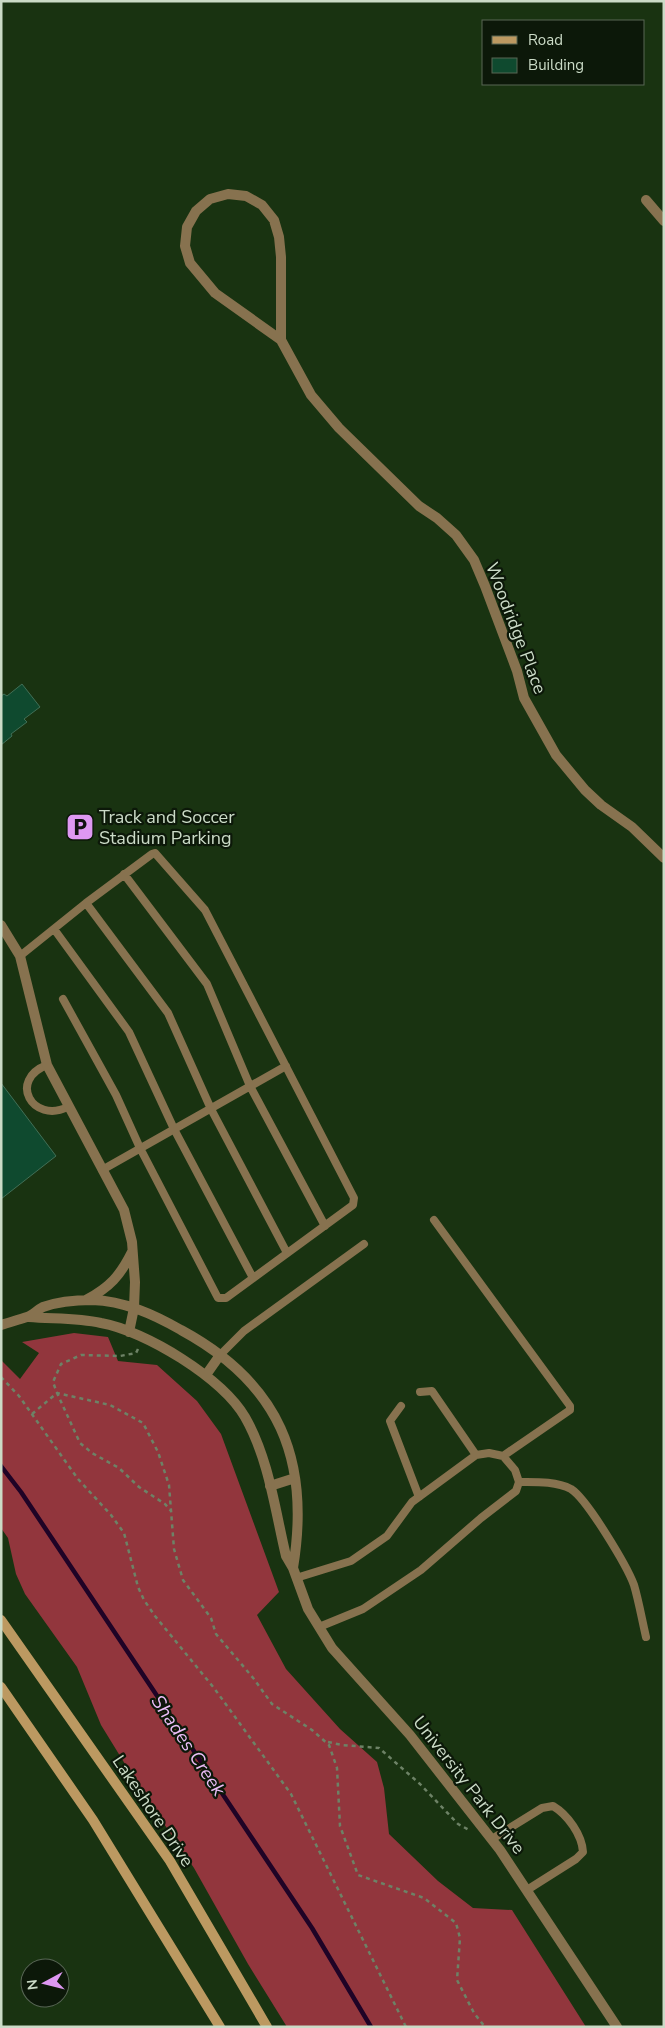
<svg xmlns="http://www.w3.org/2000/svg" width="665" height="2028" viewBox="0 0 665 2028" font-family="'Nunito Sans',sans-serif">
	<rect width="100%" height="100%" fill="#193311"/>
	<path fill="#92363d" d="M 74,1333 L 108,1337 L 118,1361 L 157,1365 L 197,1401 L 221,1434 L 279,1592 L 257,1615 L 286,1669 L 340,1729 L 377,1762 L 384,1788 L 389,1834 L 438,1881 L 473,1908 L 512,1910 L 586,2027 L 287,2027 L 248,1964 L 194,1868 L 141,1790 L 101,1725 L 77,1667 L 25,1594 L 16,1574 L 8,1538 L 1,1528 L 1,1360 L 20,1379 L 39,1353 L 22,1342 Z"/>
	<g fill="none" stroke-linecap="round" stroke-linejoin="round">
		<path stroke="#1f0326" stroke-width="4.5" d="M 1,1466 L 21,1492 L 312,1928 L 371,2027"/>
	</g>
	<path fill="#0f4a2f" stroke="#416f56" d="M 22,684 L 40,707 L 24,719 L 27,722 L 11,734 L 12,736 L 1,745 L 1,696 L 4,694 L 7,696 Z
		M 1,1083 L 56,1156 L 1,1199 Z"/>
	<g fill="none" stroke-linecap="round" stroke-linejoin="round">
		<path stroke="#6d8266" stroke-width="2.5" stroke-dasharray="4 4" stroke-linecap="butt" d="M 138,1349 L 136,1353 L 120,1356 L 81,1355 L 61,1364 L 53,1382 L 57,1393 L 110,1405 L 143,1423 L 158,1452 L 169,1485 L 174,1549 L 183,1580 L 211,1618 L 216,1634 L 254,1679 L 272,1704 L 312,1730 L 329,1745 L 337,1768 L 340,1826 L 358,1875 L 424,1898 L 456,1923 L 460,1938 L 457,1980 L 474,2013 L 485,2027
			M 1,1377 L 19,1396 L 78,1479 L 111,1515 L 124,1533 L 138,1587 L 144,1600 L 155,1616 L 214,1688 L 291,1794 L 406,2027
			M 32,1414 L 57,1393 L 80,1443 L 92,1453 L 119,1468 L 139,1487 L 165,1504 L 171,1511
			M 328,1742 L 342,1745 L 379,1748 L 420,1784 L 458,1824 L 469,1830"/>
		<path stroke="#87724f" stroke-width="8" d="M 124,874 L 207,984 L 250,1086 L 325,1226
			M 86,903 L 168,1013 L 211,1109 L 287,1253
			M 54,929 L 129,1032 L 174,1129 L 253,1278
			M 20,956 L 86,903 L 152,854 L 155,853 L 205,910 L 354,1198 L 353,1205 L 226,1298 L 218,1298 L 140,1148 L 116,1095 L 63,999
			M 47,1065 C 8,1080 32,1124 68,1107
			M 102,1170 L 286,1066
			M 434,1220 L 570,1406 L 570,1410 L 503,1456
			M 220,1355 L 244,1331 L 364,1244
			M 420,1392 L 432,1391 L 476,1455
			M 401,1406 L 390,1421 L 419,1497
			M 519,1482 C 535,1482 556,1481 571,1489 C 587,1499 627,1566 634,1585 C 639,1602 642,1620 646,1637
			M 296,1578 L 351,1561 L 387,1536 L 412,1502 L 476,1455 L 489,1453 L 503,1456 L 515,1470 L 519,1482 L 516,1491 L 481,1518 L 421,1570 L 363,1609 L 319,1627
			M 492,1839 L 542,1808 L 553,1806 C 568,1815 582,1835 583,1852 L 576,1859 L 527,1890"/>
		<path stroke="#87724f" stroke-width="10" d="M 646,200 L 664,221
			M 281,340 L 281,257 L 279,237 L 274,220 L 262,205 L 246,196 L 228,194 L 210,199 L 196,211 L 187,227 L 185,246 L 190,263 L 215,293 L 281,340 L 311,395 L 339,428 L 419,506 L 437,518 L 456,535 L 474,560 L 485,586 L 517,671 L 524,698 L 556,755 L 585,790 L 601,805 L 632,827 L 664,858
			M 1,925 L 20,956 L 47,1065 L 124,1210 L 132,1242 L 135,1282 L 134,1308 L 129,1332
			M 86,1300 C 110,1287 120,1276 132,1252
			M 29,1317 C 53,1319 78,1318 101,1323 C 146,1331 222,1378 245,1417 C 269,1459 275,1510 286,1556 L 293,1568 L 308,1609 L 332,1648 L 410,1735 L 500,1850 L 617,2027
			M 1,1325 C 10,1322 18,1320 27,1317 C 33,1315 37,1310 43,1307 C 57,1302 77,1300 92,1300 C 124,1301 153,1314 181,1330 C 279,1383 311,1459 293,1568
			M 206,1375 L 220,1355
			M 270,1486 L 295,1478"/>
		<path stroke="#bc9961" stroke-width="10" d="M 1,1620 L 170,1861 L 267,2027
			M 1,1687 L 93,1820 L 220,2027"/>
	</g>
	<defs>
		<symbol id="parking-square" viewBox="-11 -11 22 22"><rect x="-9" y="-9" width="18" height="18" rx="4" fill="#de98f2" stroke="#0c1809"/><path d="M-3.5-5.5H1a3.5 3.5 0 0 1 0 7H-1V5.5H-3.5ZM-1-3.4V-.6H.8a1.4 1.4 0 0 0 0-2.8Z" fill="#111"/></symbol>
	</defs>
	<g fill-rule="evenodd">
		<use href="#parking-square" x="64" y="811" width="32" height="32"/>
	</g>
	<g text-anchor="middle" stroke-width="4.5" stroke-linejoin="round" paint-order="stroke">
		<g font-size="18" fill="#cbdbc7" stroke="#0c1809">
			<text transform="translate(516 628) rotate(69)" y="6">Woodridge Place</text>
			<text transform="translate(469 1785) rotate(52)" y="6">University Park Drive</text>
			<text transform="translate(153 1811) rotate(56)" y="6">Lakeshore Drive</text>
		</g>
		<g font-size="18" fill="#cbdbc7" stroke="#0c1809" text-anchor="start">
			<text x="99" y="823">Track and Soccer<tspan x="99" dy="21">Stadium Parking</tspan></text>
		</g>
		<g font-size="19" font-style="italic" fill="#ebbdf7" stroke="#0c1809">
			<text transform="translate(189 1745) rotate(56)" y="7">Shades Creek</text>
		</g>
	</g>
	<rect width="665" height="2028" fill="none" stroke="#cbdbc7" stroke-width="5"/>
	<rect x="482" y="20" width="162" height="65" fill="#0c1809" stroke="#586655"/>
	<rect x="492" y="36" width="25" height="8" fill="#bc9961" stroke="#586655"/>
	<text x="528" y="45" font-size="15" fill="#cbdbc7">Road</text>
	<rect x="492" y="58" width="25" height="15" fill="#0f4a2f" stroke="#586655"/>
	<text x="528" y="70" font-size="15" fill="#cbdbc7">Building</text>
	<g transform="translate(45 1983) rotate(263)"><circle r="24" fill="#0c1809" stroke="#586655"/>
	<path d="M0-4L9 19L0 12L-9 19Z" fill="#de98f2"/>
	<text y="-8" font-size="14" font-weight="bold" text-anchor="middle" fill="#cbdbc7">N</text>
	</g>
</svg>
